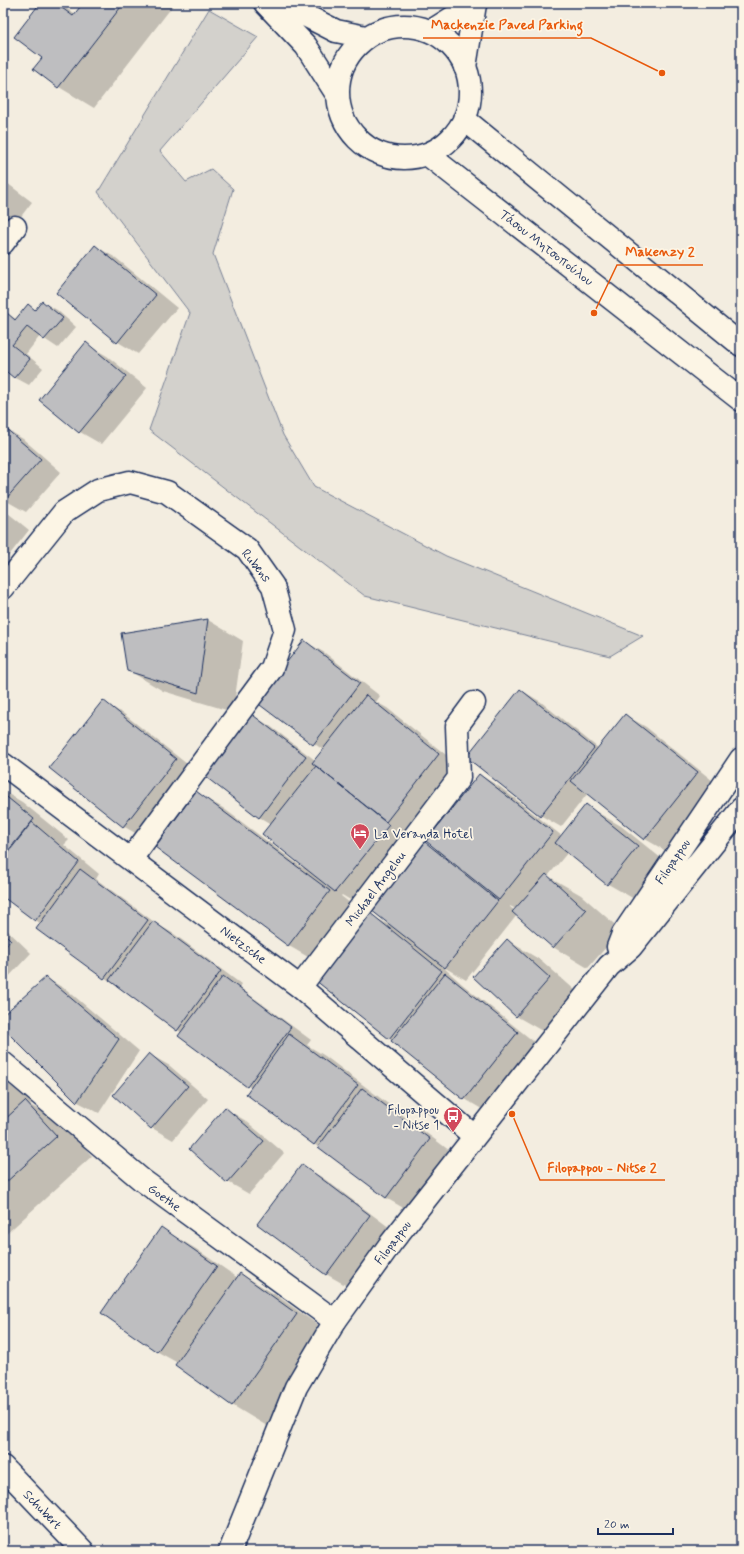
<svg xmlns="http://www.w3.org/2000/svg" width="744" height="1554" viewBox="0 0 744 1554" font-family="Mynerve,sans-serif">
	<rect width="100%" height="100%" fill="#f3ede0"/>
	<filter id="ink" filterUnits="userSpaceOnUse"><feTurbulence type="fractalNoise" baseFrequency=".025" numOctaves="2"/><feDisplacementMap in="SourceGraphic" scale="8" xChannelSelector="R" yChannelSelector="G"/><feConvolveMatrix kernelMatrix="1 2 1 2 8 2 1 2 1" color-interpolation-filters="sRGB"/></filter>
	<g filter="url(#ink)">
		<path fill="#d3d1cc" stroke="#778095" d="M 209,9 L 258,37 L 160,151 L 186,182 L 211,169 L 233,189 L 213,254 L 283,435 L 314,487 L 446,556 L 643,636 L 610,656 L 365,596 L 149,430 L 190,313 L 98,192 Z"/>
		<path fill="#0003" fill-rule="evenodd" d="M 41,3 L 56,3 L 76,14 L 84,3 L 175,3 L 94,108 L 59,87 L 34,69 L 43,58 Z
			M 3,180 L 32,202 L 3,240 Z
			M 95,246 L 116,258 L 177,308 L 138,354 L 118,342 L 57,293 Z
			M 42,302 L 57,310 L 76,327 L 58,348 L 40,336 L 26,354 L 43,368 L 29,385 L 14,377 L 3,367 L 3,317 L 6,313 L 16,319 L 28,305 L 36,310 Z
			M 86,344 L 107,356 L 147,388 L 101,444 L 80,432 L 40,400 Z
			M 3,427 L 23,439 L 61,472 L 26,512 L 3,499 Z
			M 3,509 L 29,530 L 3,563 Z
			M 208,620 L 243,641 L 233,712 L 163,691 L 128,670 Z
			M 304,641 L 325,653 L 380,696 L 376,702 L 387,708 L 460,766 L 357,904 L 342,895 L 341,896 L 355,907 L 315,961 L 289,946 L 157,846 L 196,793 L 223,808 L 303,868 L 304,866 L 271,824 L 259,817 L 250,714 L 270,726 L 315,760 L 323,750 L 258,701 Z
			M 521,690 L 541,702 L 598,748 L 625,715 L 646,727 L 718,785 L 666,851 L 645,839 L 588,793 L 561,827 L 540,815 Z
			M 103,702 L 124,714 L 197,772 L 144,838 L 123,826 Z
			M 480,775 L 500,787 L 562,836 L 586,806 L 621,826 L 672,867 L 643,904 L 608,884 L 568,852 L 548,876 L 581,895 L 621,930 L 588,968 L 553,947 L 517,915 L 466,980 L 442,966 L 462,984 L 538,1045 L 485,1111 L 465,1099 L 389,1038 L 369,914 L 391,926 L 425,843 L 435,849 ZM 510,906 L 516,909 L 515,911 L 510,907 Z
			M 3,791 L 22,802 L 69,840 L 64,845 L 99,874 L 96,879 L 157,924 L 174,934 L 241,984 L 239,987 L 311,1040 L 307,1045 L 325,1056 L 450,1151 L 407,1210 L 386,1198 L 314,1144 L 251,1088 L 182,1033 L 37,929 L 41,924 L 3,896 Z
			M 3,926 L 31,953 L 3,983 Z
			M 507,940 L 542,961 L 585,999 L 551,1036 L 516,1016 Z
			M 46,978 L 67,990 L 139,1051 L 99,1113 L 78,1102 L 3,1026 L 3,1016 Z
			M 149,1054 L 170,1066 L 208,1099 L 173,1140 L 152,1128 Z
			M 3,1069 L 33,1102 L 30,1105 L 61,1122 L 92,1156 L 3,1237 Z
			M 226,1109 L 246,1121 L 284,1153 L 249,1194 L 228,1182 Z
			M 302,1166 L 323,1178 L 390,1228 L 347,1286 L 326,1274 Z
			M 161,1228 L 196,1249 L 238,1278 L 241,1274 L 276,1295 L 332,1335 L 267,1426 L 232,1405 L 178,1363 L 158,1352 L 102,1313 Z"/>
		<path fill="#bebec0" stroke="#1b2f5e" d="M 40,3 L 55,3 L 73,16 L 83,3 L 124,3 L 58,88 L 33,69 L 42,58 L 14,37 Z
			M 95,245 L 156,295 L 117,343 L 56,293 Z
			M 42,301 L 63,318 L 44,340 L 27,327 L 12,345 L 30,359 L 14,378 L 3,369 L 3,315 L 6,312 L 15,320 L 28,304 L 35,310 Z
			M 86,342 L 126,376 L 79,433 L 39,400 Z
			M 3,426 L 41,459 L 4,501 L 3,500 Z
			M 208,619 L 198,693 L 127,671 L 121,633 Z
			M 304,640 L 360,683 L 313,745 L 256,702 Z
			M 520,689 L 594,748 L 540,816 L 466,757 Z
			M 366,695 L 439,754 L 386,822 L 312,763 Z
			M 103,700 L 176,759 L 123,827 L 49,768 Z
			M 249,712 L 306,756 L 259,818 L 202,774 Z
			M 625,714 L 698,772 L 644,840 L 571,781 Z
			M 316,766 L 389,825 L 335,892 L 262,834 Z
			M 479,774 L 553,832 L 499,900 L 426,841 Z
			M 196,791 L 330,891 L 288,946 L 155,847 Z
			M 3,794 L 34,819 L 3,857 Z
			M 586,804 L 638,846 L 607,885 L 555,843 Z
			M 32,822 L 79,862 L 35,921 L 3,897 L 3,859 Z
			M 425,842 L 498,901 L 445,968 L 371,910 Z
			M 80,869 L 148,920 L 104,979 L 36,929 Z
			M 546,874 L 586,910 L 553,948 L 512,912 Z
			M 369,912 L 442,971 L 389,1039 L 315,980 Z
			M 153,921 L 221,971 L 177,1031 L 109,980 Z
			M 3,932 L 11,940 L 3,949 Z
			M 507,939 L 550,978 L 516,1017 L 473,977 Z
			M 445,973 L 518,1032 L 464,1100 L 391,1041 Z
			M 223,976 L 291,1027 L 247,1087 L 178,1036 Z
			M 46,977 L 119,1039 L 77,1102 L 3,1028 L 3,1015 Z
			M 289,1034 L 358,1085 L 314,1145 L 246,1094 Z
			M 149,1053 L 188,1086 L 151,1129 L 113,1095 Z
			M 362,1088 L 430,1139 L 386,1198 L 318,1147 Z
			M 25,1101 L 57,1136 L 3,1185 L 3,1121 Z
			M 225,1107 L 264,1141 L 227,1183 L 189,1149 Z
			M 302,1164 L 370,1215 L 326,1275 L 257,1224 Z
			M 161,1227 L 217,1266 L 157,1352 L 101,1313 Z
			M 240,1273 L 297,1314 L 232,1406 L 175,1365 Z"/>
		<g fill="none" stroke-linecap="round" stroke-linejoin="round">
			<defs>
				<path id="street" d="M 431,31 L 476,3
					M 465,67 L 475,4
					M 3,243 L 15,227
					M 3,588 L 64,512 L 98,490 L 130,482 L 167,492 L 247,549 L 273,586 L 285,630 L 272,668 L 131,859
					M 3,764 L 300,987 L 474,1136
					M 300,987 L 459,778 L 457,726 L 474,703
					M 3,1063 L 142,1180 L 335,1321
					M 3,1467 L 83,1551"/>
				<path id="secondary" d="M 265,3 L 306,46 L 338,96
					M 281,3 L 336,31 L 366,37
					M338 92a66 66 0 1 1 132 0a66 66 0 1 1-132 0Z
					M 464,119 L 741,345
					M 427,154 L 741,400
					M 618,947 L 623,934 L 741,759
					M 230,1551 L 296,1387 L 335,1321 L 391,1243 L 609,966 L 631,947 L 741,809"/>
			</defs>
			<use href="#street" stroke="#1b2f5e" stroke-width="25"/>
			<use href="#secondary" stroke="#1b2f5e" stroke-width="25"/>
			<use href="#street" stroke="#fcf5e5" stroke-width="22"/>
			<use href="#secondary" stroke="#fcf5e5" stroke-width="22"/>
		</g>
	</g>
	<defs>
		<symbol id="hotel-pin" viewBox="-11 -11 22 30"><path d="M0 17L-7.5 6A9.5 9.5 0 1 1 7.5 6Z" fill="#d1495b" stroke="#fcf5e5"/><path d="M-6-4.5h1.5V1H6V5H4.5V3h-9V5H-6ZM-4 0a1.8 1.8 0 1 1 3.6 0ZM.5 0V-2.5h3Q6-2.5 6 0Z" fill="#fff"/></symbol>
		<symbol id="bus-pin" viewBox="-11 -11 22 30"><path d="M0 17L-7.5 6A9.5 9.5 0 1 1 7.5 6Z" fill="#d1495b" stroke="#fcf5e5"/><path d="M-5-6H5V4H4V6H2V4H-2V6H-4V4H-5ZM-3.5-4V0h7V-4ZM-3.5 1.2v1.5H-2V1.2ZM2 1.2v1.5H3.5V1.2Z" fill="#fff"/></symbol>
	</defs>
	<g fill-rule="evenodd">
		<use href="#hotel-pin" x="349" y="822" width="22" height="30"/>
		<use href="#bus-pin" x="442" y="1105" width="22" height="30"/>
	</g>
	<g text-anchor="middle" stroke-width="3.5" stroke-linejoin="round" paint-order="stroke">
		<g font-size="13" fill="#1b2f5e" stroke="#fcf5e5">
			<text transform="translate(547 247) rotate(38)" y="5">Τάσου Μητσοπούλου</text>
			<text transform="translate(257 565) rotate(51)" y="5">Rubens</text>
			<text transform="translate(672 861) rotate(-56)" y="5">Filopappou</text>
			<text transform="translate(375 888) rotate(-53)" y="5">Michael Angelou</text>
			<text transform="translate(244 944) rotate(37)" y="5">Nietzsche</text>
			<text transform="translate(165 1197) rotate(36)" y="5">Goethe</text>
			<text transform="translate(392 1242) rotate(-53)" y="5">Filopappou</text>
			<text transform="translate(43 1509) rotate(46)" y="5">Schubert</text>
		</g>
		<g font-size="13" fill="#1b2f5e" stroke="#fcf5e5" text-anchor="start">
			<text x="374" y="838">La Veranda Hotel</text>
			<text x="439" y="1114" text-anchor="end">Filopappou<tspan x="439" dy="15">- Nitse 1</tspan></text>
		</g>
	</g>
	<path fill="none" stroke="#e8590c" stroke-width="1.5" d="M662 73L591 38H423M594 313L617 265H703M512 1114L540 1180H665"/>
	<g fill="#e8590c" stroke="#fcf5e5" stroke-width="1.5">
		<circle cx="662" cy="73" r="4"/>
		<circle cx="594" cy="313" r="4"/>
		<circle cx="512" cy="1114" r="4"/>
	</g>
	<g font-size="14" text-anchor="middle" font-weight="bold" fill="#e8590c" stroke="#fcf5e5" stroke-width="3.5" stroke-linejoin="round" paint-order="stroke">
		<text x="507" y="29">Mackenzie Paved Parking</text>
		<text x="660" y="256">Makenzy 2</text>
		<text x="602" y="1172">Filopappou - Nitse 2</text>
	</g>
	<rect width="744" height="1554" fill="none" stroke="#fcf5e5" stroke-width="16"/>
	<rect x="8" y="8" width="728" height="1538" fill="none" stroke="#1b2f5e" stroke-width="1.5" filter="url(#ink)"/>
	<path d="M598 1528v6h75v-6" fill="none" stroke="#1b2f5e" stroke-width="2"/>
	<text x="604" y="1528" font-size="12" fill="#1b2f5e" stroke="#fcf5e5" stroke-width="3" paint-order="stroke">20 m</text>
</svg>
